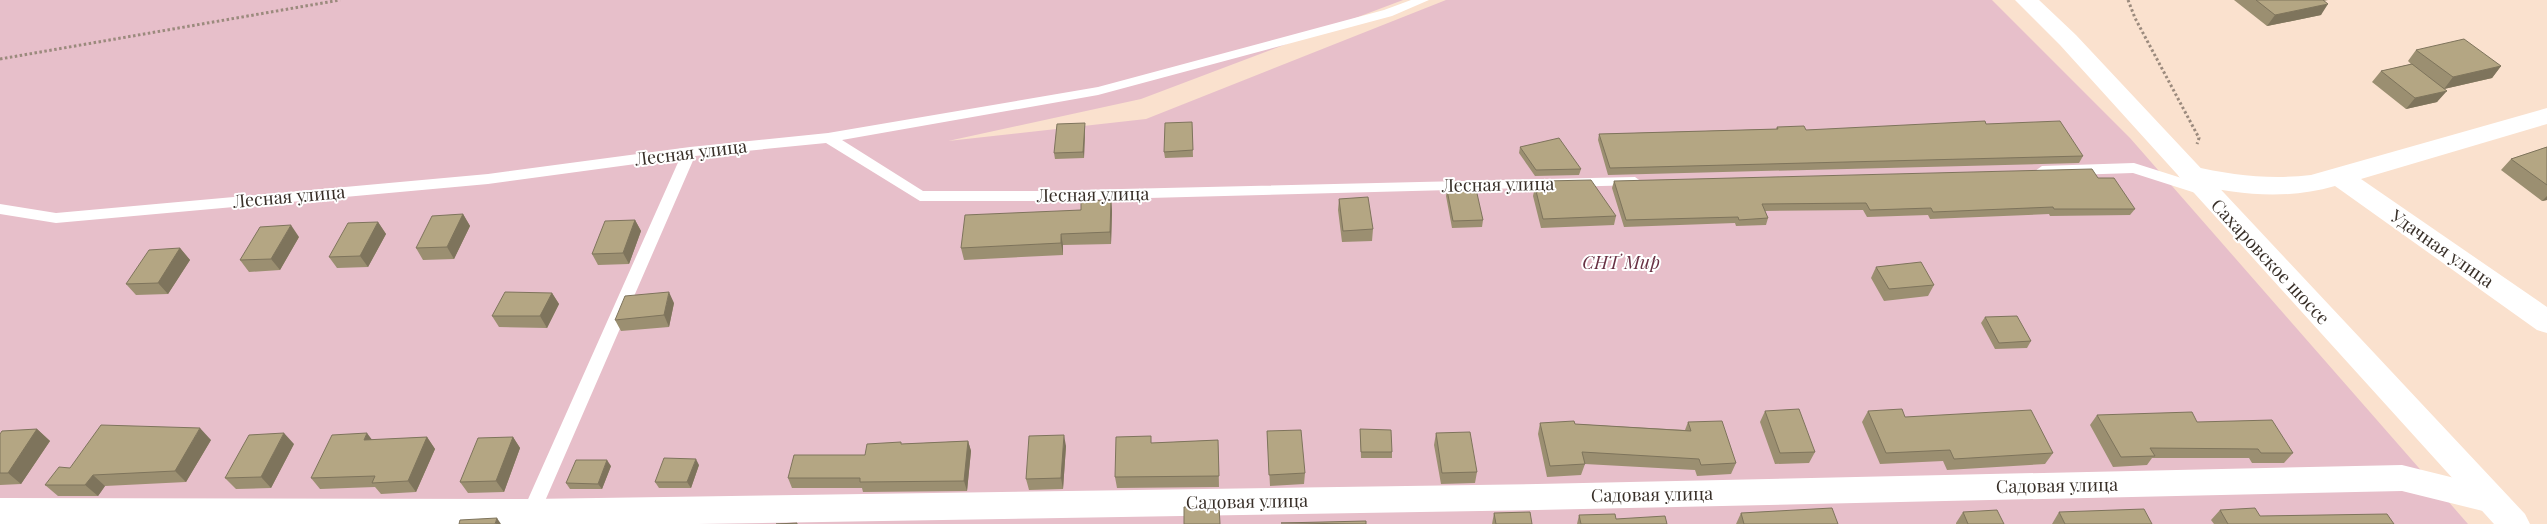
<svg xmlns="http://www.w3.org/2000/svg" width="2547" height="524" viewBox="0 0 2547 524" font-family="'Playfair Display',serif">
	<rect width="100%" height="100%" fill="#fae1ce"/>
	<path fill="#e7bfca" d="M 0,0 L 1403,0 L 1141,99 L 948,141 L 1146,119 L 1446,0 L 1992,0 L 2130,138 L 2468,524 L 0,524 Z"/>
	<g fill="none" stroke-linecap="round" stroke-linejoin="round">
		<path stroke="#9b8a7d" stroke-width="3" stroke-dasharray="2.5 2.5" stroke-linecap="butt" d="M 2128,0 L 2135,18 L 2199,138 L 2197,144
			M 0,59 L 340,0"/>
		<path fill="#fff" fill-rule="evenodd" d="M 1411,0 L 1429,0 L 1392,16 L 1098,95 L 842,140 L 923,191 L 1035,191 L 1635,177 L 1642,182 L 1640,185 L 1035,201 L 920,201 L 826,143 L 695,156 L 535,524 L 517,524 L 680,158 L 488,184 L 56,223 L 0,214 L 0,204 L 56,213 L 488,174 L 690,147 L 828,133 L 1098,87 L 1384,10 Z
			M 2134,163 L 2210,187 L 2212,191 L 2205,196 L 2133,173 L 2042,176 L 2035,171 L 2042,166 Z"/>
		<path fill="#fff" fill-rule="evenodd" d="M 2547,108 L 2547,124 L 2361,179 L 2547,307 L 2547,333 L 2537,330 L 2335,186 C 2286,200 2240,195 2191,184 L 2182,181 L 2178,175 L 2182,169 L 2191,166 C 2231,175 2270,180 2311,175 Z
			M 2402,465 L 2491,487 L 2502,490 L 2507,500 L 2502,510 L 2491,513 L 2402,491 L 1537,510 L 698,524 L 0,524 L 0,498 L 531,499 L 1537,484 Z"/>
		<path fill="#fff" fill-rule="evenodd" d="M 2015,0 L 2039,0 L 2076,35 L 2525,514 L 2530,524 L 2494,524 L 2060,45 Z"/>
	</g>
	<path fill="#9b8f71" d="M 2234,0 L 2328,0 L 2324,1 L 2321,15 L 2267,26 Z
		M 2416,50 L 2501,66 L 2492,78 L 2444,89 L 2437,102 L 2406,109 L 2372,82 L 2381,71 L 2411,64 L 2408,61 Z
		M 1192,122 L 1193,157 L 1165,158 L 1164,152 Z
		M 1986,124 L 2083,156 L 2079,163 L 1608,175 L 1598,140 L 1599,134 L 1776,129 L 1777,127 L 1806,130 Z
		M 1085,129 L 1084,158 L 1055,159 L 1054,153 Z
		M 1520,147 L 1581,169 L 1579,175 L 1535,176 L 1519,153 Z
		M 2547,147 L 2547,200 L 2542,201 L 2501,170 L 2511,159 Z
		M 2098,178 L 2135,209 L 2130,215 L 2050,216 L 2049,214 L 1930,219 L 1928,215 L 1867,217 L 1863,210 L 1765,211 L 1768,218 L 1766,225 L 1736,226 L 1735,223 L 1624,227 L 1612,188 L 1614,181 Z
		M 1545,181 L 1616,216 L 1614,225 L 1541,228 L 1533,196 L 1535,187 L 1544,187 Z
		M 1447,190 L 1483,220 L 1482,227 L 1452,228 L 1446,196 Z
		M 1339,199 L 1373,229 L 1372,241 L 1342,242 L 1338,210 Z
		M 1111,200 L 1112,211 L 1111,244 L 1063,245 L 1063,255 L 964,260 L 961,248 Z
		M 463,214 L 470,226 L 454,259 L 423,260 L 416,248 Z
		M 635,220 L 641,231 L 629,264 L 598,265 L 592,254 Z
		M 378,222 L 386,234 L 368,267 L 337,268 L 329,257 Z
		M 299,237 L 280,270 L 249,272 L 240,260 Z
		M 180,248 L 190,260 L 168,294 L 136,295 L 126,284 Z
		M 1876,267 L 1934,285 L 1928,296 L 1884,301 L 1871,278 Z
		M 552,293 L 559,304 L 547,328 L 499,327 L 492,316 Z
		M 674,303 L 669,327 L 621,331 L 615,320 Z
		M 1985,317 L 2031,341 L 2027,348 L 1995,349 L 1981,323 Z
		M 1765,411 L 1815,452 L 1809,463 L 1775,464 L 1760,422 Z
		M 1868,411 L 2053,453 L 2045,464 L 1947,470 L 1943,461 L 1880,464 L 1862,422 Z
		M 2097,415 L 2197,422 L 2293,453 L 2284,463 L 2252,463 L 2249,458 L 2152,458 L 2147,465 L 2113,467 L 2090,425 Z
		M 1688,422 L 1736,463 L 1731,474 L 1697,476 L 1695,470 L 1585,464 L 1581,475 L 1547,477 L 1538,434 L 1540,423 L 1575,424 L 1685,430 Z
		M 37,429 L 50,441 L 21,484 L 0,485 L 0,434 Z
		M 1360,429 L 1392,452 L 1392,458 L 1361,458 Z
		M 1267,431 L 1305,473 L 1304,484 L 1270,486 Z
		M 1436,433 L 1477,472 L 1475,483 L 1441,484 L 1434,445 Z
		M 427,437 L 435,449 L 416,492 L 381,494 L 375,487 L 320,489 L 311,478 L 373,440 Z
		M 513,437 L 520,448 L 504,492 L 468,493 L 460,482 Z
		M 211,440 L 186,482 L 105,486 L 98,496 L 58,496 L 45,485 L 70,468 Z
		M 1218,440 L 1219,487 L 1117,488 L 1115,477 L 1152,443 Z
		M 968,441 L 971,451 L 967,491 L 863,492 L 862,488 L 792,488 L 788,478 L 902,444 Z
		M 294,444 L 271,488 L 236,489 L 225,478 Z
		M 1066,446 L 1063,489 L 1029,490 L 1026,479 Z
		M 699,465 L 691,488 L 659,488 L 655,482 Z
		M 611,466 L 602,489 L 570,489 L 566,483 Z
		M 2220,510 L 2260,516 L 2394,524 L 2214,524 L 2211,520 Z
		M 1963,512 L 2004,524 L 1956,524 L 1956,523 Z
		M 2059,512 L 2152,524 L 2052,524 Z
		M 1494,513 L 1532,524 L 1492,524 Z
		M 1741,513 L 1838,524 L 1736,524 Z
		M 1579,515 L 1616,519 L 1667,524 L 1577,524 Z"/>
	<path fill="#7e745c" d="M 2328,4 L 2321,15 L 2267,26 L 2275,15 Z
		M 2501,66 L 2492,78 L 2444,89 L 2453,77 Z
		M 2447,91 L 2437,102 L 2406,109 L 2415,98 Z
		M 1085,123 L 1085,129 L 1084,158 L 1083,152 Z
		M 2547,196 L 2547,200 L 2542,201 Z
		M 1111,200 L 1112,211 L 1111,244 L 1110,232 Z
		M 463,214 L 470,226 L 454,259 L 447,247 Z
		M 635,220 L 641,231 L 629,264 L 623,253 Z
		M 378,222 L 386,234 L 368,267 L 360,256 Z
		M 291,225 L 299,237 L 280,270 L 271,259 Z
		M 1061,234 L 1063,245 L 1063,255 L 1061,243 Z
		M 180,248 L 190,260 L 168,294 L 158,283 Z
		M 669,292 L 674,303 L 669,327 L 664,315 Z
		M 552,293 L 559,304 L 547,328 L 540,316 Z
		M 200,428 L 211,440 L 186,482 L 175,471 Z
		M 37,429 L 50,441 L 21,484 L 8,473 Z
		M 284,433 L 294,444 L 271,488 L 261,477 Z
		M 367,433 L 376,445 L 364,440 Z
		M 1064,435 L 1066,446 L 1063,489 L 1061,478 Z
		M 427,437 L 435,449 L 416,492 L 408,481 Z
		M 513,437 L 520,448 L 504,492 L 496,481 Z
		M 968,441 L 971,451 L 967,491 L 964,481 Z
		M 696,459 L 699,465 L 691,488 L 687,482 Z
		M 607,460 L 611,466 L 602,489 L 598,484 Z
		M 93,475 L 105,486 L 98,496 L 85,485 Z
		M 497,518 L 501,524 L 495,524 Z"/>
	<path fill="#b4a683" stroke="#7e745c" d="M 2256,0 L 2323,0 L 2328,4 L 2275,15 Z
		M 2464,39 L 2501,66 L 2453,77 L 2416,50 Z
		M 2412,64 L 2447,91 L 2415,98 L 2381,71 Z
		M 1985,121 L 1986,124 L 2060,121 L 2083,156 L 1610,168 L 1599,134 L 1778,129 L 1777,127 L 1804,126 L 1806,130 Z
		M 1192,122 L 1193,150 L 1164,152 L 1165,123 Z
		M 1085,123 L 1083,152 L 1054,153 L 1057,124 Z
		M 1559,138 L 1581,169 L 1536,170 L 1520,147 Z
		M 2547,147 L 2547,185 L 2511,159 Z
		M 2092,169 L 2098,178 L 2114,178 L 2135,209 L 2054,209 L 2053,207 L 1933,212 L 1931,208 L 1870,210 L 1866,203 L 1762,204 L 1768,218 L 1739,220 L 1738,217 L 1626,220 L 1614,181 Z
		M 1591,180 L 1616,216 L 1543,219 L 1535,187 L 1549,187 L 1545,181 Z
		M 1476,189 L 1483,220 L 1453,221 L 1447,190 Z
		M 1368,197 L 1373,229 L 1343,231 L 1339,199 Z
		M 1111,200 L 1110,232 L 1061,234 L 1061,243 L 961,248 L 965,215 L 1081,210 L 1081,201 Z
		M 463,214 L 447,247 L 416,248 L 432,216 Z
		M 635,220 L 623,253 L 592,254 L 605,221 Z
		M 378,222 L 360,256 L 329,257 L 348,223 Z
		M 291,225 L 271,259 L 240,260 L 260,227 Z
		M 180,248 L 158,283 L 126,284 L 149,250 Z
		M 1921,262 L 1934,285 L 1889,289 L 1876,267 Z
		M 505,292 L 552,293 L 540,316 L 492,316 Z
		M 669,292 L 664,315 L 615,320 L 625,296 Z
		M 2017,316 L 2031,341 L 1999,343 L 1985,317 Z
		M 1799,409 L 1815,452 L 1780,453 L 1765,411 Z
		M 1902,409 L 1905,417 L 2031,410 L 2053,453 L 1954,459 L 1950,450 L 1886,453 L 1868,411 Z
		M 2192,412 L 2197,422 L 2272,420 L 2293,453 L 2261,453 L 2258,449 L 2150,448 L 2155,456 L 2121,457 L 2097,415 Z
		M 1574,421 L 1575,424 L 1691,431 L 1688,422 L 1722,421 L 1736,463 L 1701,465 L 1699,459 L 1582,452 L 1585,464 L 1550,466 L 1540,423 Z
		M 101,425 L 200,428 L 175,471 L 93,475 L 85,485 L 45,485 L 59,467 L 70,468 Z
		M 37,429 L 8,473 L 0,473 L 0,434 L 2,431 Z
		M 1360,429 L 1391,430 L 1392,452 L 1361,452 Z
		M 1301,430 L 1305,473 L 1269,475 L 1267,431 Z
		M 1470,432 L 1477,472 L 1442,473 L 1436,433 Z
		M 284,433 L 261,477 L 225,478 L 249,435 Z
		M 367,433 L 364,440 L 427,437 L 408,481 L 372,483 L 375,476 L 311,478 L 332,435 Z
		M 1064,435 L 1061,478 L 1026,479 L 1029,436 Z
		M 1151,436 L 1151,443 L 1218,440 L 1219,476 L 1115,477 L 1116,437 Z
		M 513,437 L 496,481 L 460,482 L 478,438 Z
		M 968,441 L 964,481 L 860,482 L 860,478 L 788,478 L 794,455 L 865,455 L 867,444 L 901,442 L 901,444 Z
		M 664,458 L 696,459 L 687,482 L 655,482 Z
		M 576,460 L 607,460 L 598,484 L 566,483 Z
		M 1219,506 L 1220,524 L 1184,524 L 1184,507 Z
		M 1832,508 L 1838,524 L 1744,524 L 1741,513 Z
		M 2255,508 L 2260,516 L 2387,514 L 2394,524 L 2228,524 L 2220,510 Z
		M 2144,509 L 2152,524 L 2065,524 L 2059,512 Z
		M 1997,510 L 2004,524 L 1968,524 L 1963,512 Z
		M 1530,512 L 1532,524 L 1496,524 L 1494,513 Z
		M 1615,514 L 1616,519 L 1665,516 L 1667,524 L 1581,524 L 1579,515 Z
		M 497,518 L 495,524 L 459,524 L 460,520 Z
		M 1366,521 L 1366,524 L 1281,523 Z
		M 797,523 L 797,524 L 776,524 Z"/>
	<g text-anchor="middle" stroke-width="4" stroke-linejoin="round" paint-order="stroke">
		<g font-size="18" fill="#382f28" stroke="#fff">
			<text transform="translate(691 153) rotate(-7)" y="6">Лесная улица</text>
			<text transform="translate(1498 185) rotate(-1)" y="6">Лесная улица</text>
			<text transform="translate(1093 195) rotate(-1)" y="6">Лесная улица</text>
			<text transform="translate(289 197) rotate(-5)" y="6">Лесная улица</text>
			<text transform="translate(2442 249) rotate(35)" y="6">Удачная улица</text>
			<text transform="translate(2270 262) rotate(47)" y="6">Сахаровское шоссе</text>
			<text transform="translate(2057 486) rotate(-1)" y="6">Садовая улица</text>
			<text transform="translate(1652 495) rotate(-1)" y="6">Садовая улица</text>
			<text transform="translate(1247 502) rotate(-1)" y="6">Садовая улица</text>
		</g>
		<g font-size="18" font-style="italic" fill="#683144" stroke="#fff">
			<text x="1621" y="269">СНТ Мир</text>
		</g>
	</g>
</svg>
